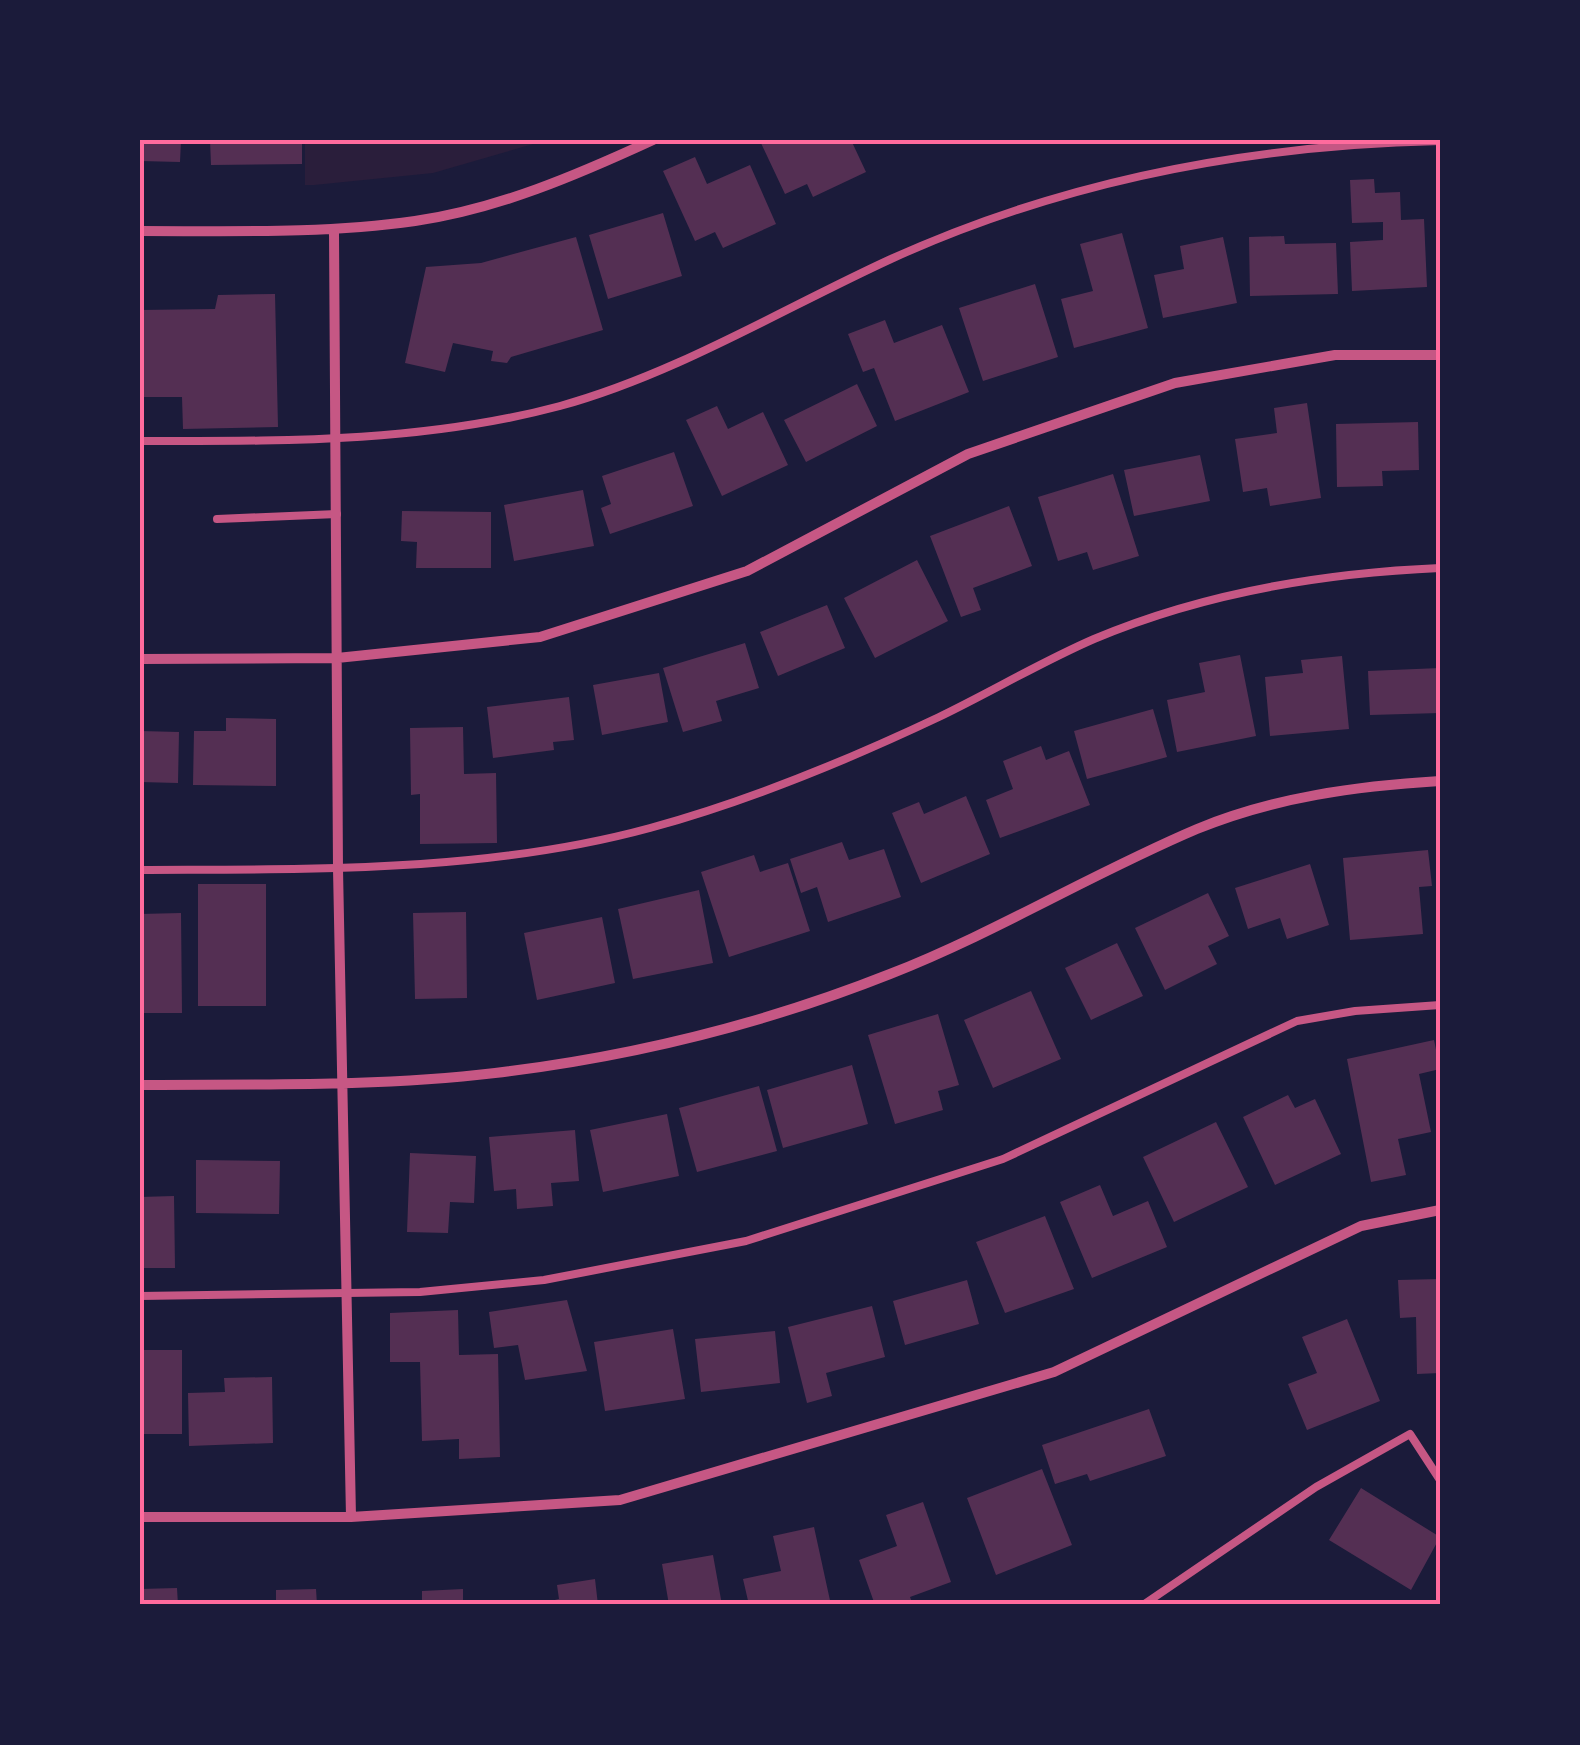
<svg xmlns="http://www.w3.org/2000/svg" width="1580" height="1745" viewBox="0 0 1580 1745" font-family="Figtree,sans-serif">
	<rect width="100%" height="100%" fill="#1b1b3a"/>
	<path fill="#2a1e3b" d="M 305,140 L 547,140 L 433,173 L 314,185 L 305,185 Z"/>
	<path fill="#542f53" d="M 140,140 L 181,140 L 180,162 L 140,161 Z
		M 210,140 L 302,140 L 302,164 L 211,165 Z
		M 851,140 L 866,172 L 813,197 L 807,184 L 785,194 L 760,141 Z
		M 695,157 L 707,184 L 750,165 L 776,224 L 723,248 L 715,232 L 695,241 L 663,171 Z
		M 1374,179 L 1375,193 L 1400,192 L 1401,220 L 1424,219 L 1427,287 L 1352,291 L 1350,242 L 1383,240 L 1383,222 L 1352,223 L 1350,180 Z
		M 663,213 L 682,276 L 608,299 L 589,235 Z
		M 1122,233 L 1148,328 L 1074,348 L 1061,299 L 1093,291 L 1080,244 Z
		M 1284,236 L 1285,244 L 1336,243 L 1338,294 L 1250,296 L 1249,237 Z
		M 576,237 L 603,330 L 511,357 L 507,363 L 491,361 L 493,351 L 453,343 L 445,372 L 405,363 L 426,267 L 481,263 Z
		M 1223,237 L 1237,303 L 1163,318 L 1154,275 L 1184,269 L 1180,246 Z
		M 1035,284 L 1058,357 L 983,381 L 959,308 Z
		M 275,294 L 278,427 L 183,429 L 182,397 L 140,397 L 140,310 L 215,309 L 218,295 Z
		M 885,320 L 894,343 L 942,325 L 969,392 L 895,421 L 874,368 L 863,372 L 848,334 Z
		M 857,384 L 877,426 L 806,462 L 784,420 Z
		M 1307,403 L 1321,498 L 1270,506 L 1267,488 L 1243,492 L 1235,439 L 1277,433 L 1274,408 Z
		M 717,406 L 728,429 L 763,412 L 788,465 L 722,496 L 686,420 Z
		M 1418,422 L 1419,470 L 1382,471 L 1383,486 L 1337,487 L 1336,424 Z
		M 674,452 L 693,506 L 610,534 L 601,508 L 611,504 L 602,476 Z
		M 1200,455 L 1210,501 L 1134,516 L 1124,470 Z
		M 1113,474 L 1139,556 L 1093,570 L 1087,552 L 1058,561 L 1038,497 Z
		M 583,490 L 594,546 L 514,561 L 504,505 Z
		M 1009,506 L 1032,566 L 973,588 L 981,610 L 961,617 L 930,536 Z
		M 402,511 L 491,512 L 491,568 L 416,568 L 417,542 L 401,541 Z
		M 917,560 L 948,621 L 875,658 L 844,598 Z
		M 827,605 L 845,648 L 778,676 L 760,632 Z
		M 745,643 L 759,688 L 716,701 L 722,721 L 683,732 L 663,668 Z
		M 1240,655 L 1256,736 L 1177,752 L 1167,700 L 1205,692 L 1199,663 Z
		M 1342,656 L 1349,729 L 1270,736 L 1265,677 L 1303,673 L 1301,660 Z
		M 1440,668 L 1440,713 L 1370,715 L 1368,671 Z
		M 659,673 L 668,722 L 602,735 L 593,685 Z
		M 569,697 L 574,740 L 553,742 L 554,750 L 493,758 L 487,707 Z
		M 1153,709 L 1167,757 L 1087,779 L 1074,731 Z
		M 226,718 L 276,719 L 276,786 L 193,785 L 194,731 L 226,731 Z
		M 463,727 L 464,774 L 496,773 L 497,843 L 420,844 L 420,794 L 411,795 L 410,728 Z
		M 140,731 L 179,732 L 178,783 L 140,782 Z
		M 1041,746 L 1046,760 L 1069,751 L 1090,805 L 1000,838 L 986,800 L 1013,789 L 1003,761 Z
		M 966,796 L 990,854 L 921,883 L 892,813 L 919,802 L 924,814 Z
		M 842,842 L 849,860 L 884,849 L 901,897 L 828,922 L 817,887 L 801,893 L 790,859 Z
		M 1428,850 L 1432,886 L 1419,887 L 1423,934 L 1350,940 L 1343,858 Z
		M 754,855 L 760,872 L 788,863 L 810,931 L 729,957 L 701,872 Z
		M 1310,864 L 1329,925 L 1287,939 L 1280,918 L 1248,929 L 1235,888 Z
		M 198,884 L 266,884 L 266,1006 L 198,1006 Z
		M 699,890 L 713,963 L 633,979 L 618,909 Z
		M 1208,893 L 1229,936 L 1208,946 L 1217,964 L 1165,990 L 1135,928 Z
		M 466,912 L 467,998 L 415,999 L 413,913 Z
		M 181,913 L 182,1013 L 142,1013 L 140,914 Z
		M 602,917 L 615,983 L 537,1000 L 524,933 Z
		M 1117,943 L 1143,996 L 1091,1020 L 1065,968 Z
		M 1031,991 L 1061,1059 L 993,1088 L 964,1020 Z
		M 938,1014 L 959,1085 L 938,1091 L 943,1110 L 895,1124 L 868,1035 Z
		M 1434,1040 L 1440,1069 L 1419,1074 L 1431,1132 L 1398,1139 L 1406,1175 L 1371,1182 L 1347,1059 Z
		M 852,1065 L 868,1124 L 783,1148 L 767,1090 Z
		M 759,1086 L 777,1151 L 697,1172 L 679,1108 Z
		M 1288,1095 L 1295,1108 L 1315,1099 L 1341,1154 L 1275,1185 L 1243,1117 Z
		M 667,1114 L 679,1176 L 603,1192 L 590,1130 Z
		M 1216,1122 L 1248,1187 L 1174,1222 L 1143,1157 Z
		M 575,1130 L 579,1181 L 551,1183 L 553,1206 L 517,1209 L 516,1189 L 494,1191 L 489,1137 Z
		M 410,1153 L 476,1156 L 474,1203 L 450,1202 L 448,1233 L 407,1232 Z
		M 196,1160 L 280,1161 L 279,1214 L 196,1213 Z
		M 1100,1185 L 1113,1216 L 1148,1201 L 1167,1247 L 1092,1278 L 1060,1202 Z
		M 174,1196 L 175,1268 L 140,1268 L 140,1197 Z
		M 1045,1216 L 1074,1289 L 1005,1313 L 976,1242 Z
		M 1440,1279 L 1440,1373 L 1417,1374 L 1416,1317 L 1400,1318 L 1398,1280 Z
		M 967,1280 L 979,1324 L 905,1345 L 893,1301 Z
		M 567,1300 L 587,1371 L 525,1380 L 518,1345 L 494,1348 L 489,1312 Z
		M 872,1306 L 885,1357 L 826,1373 L 832,1396 L 807,1403 L 788,1327 Z
		M 458,1310 L 459,1355 L 498,1354 L 500,1457 L 459,1459 L 459,1439 L 422,1441 L 420,1362 L 390,1362 L 390,1313 Z
		M 1347,1319 L 1380,1401 L 1307,1430 L 1288,1384 L 1317,1373 L 1302,1337 Z
		M 673,1329 L 685,1399 L 605,1411 L 594,1342 Z
		M 775,1331 L 780,1383 L 701,1392 L 695,1339 Z
		M 140,1350 L 182,1350 L 182,1434 L 141,1434 Z
		M 272,1377 L 273,1443 L 189,1446 L 188,1393 L 225,1392 L 224,1378 Z
		M 1149,1409 L 1166,1456 L 1090,1481 L 1087,1474 L 1055,1484 L 1042,1445 Z
		M 1042,1469 L 1072,1545 L 996,1575 L 967,1498 Z
		M 1361,1488 L 1440,1537 L 1411,1590 L 1329,1540 Z
		M 923,1502 L 951,1582 L 910,1597 L 913,1605 L 875,1605 L 859,1560 L 897,1546 L 886,1515 Z
		M 814,1527 L 831,1605 L 749,1605 L 743,1579 L 781,1571 L 773,1536 Z
		M 713,1555 L 722,1605 L 669,1605 L 662,1564 Z
		M 595,1579 L 598,1605 L 533,1605 L 559,1599 L 557,1585 Z
		M 177,1588 L 178,1605 L 140,1605 L 140,1589 Z
		M 316,1589 L 317,1605 L 276,1605 L 276,1590 Z
		M 463,1589 L 463,1605 L 422,1605 L 422,1591 Z"/>
	<g fill="none" stroke-linecap="round" stroke-linejoin="round">
		<path stroke="#c65784" stroke-width="8" d="M 140,441 C 281,441 422,443 560,406 C 676,374 782,309 891,259 C 1065,180 1249,145 1440,141
			M 217,519 L 337,514
			M 140,870 C 310,869 485,873 650,828 C 749,801 846,761 939,717 C 991,692 1041,662 1094,639 C 1203,593 1323,573 1440,568
			M 140,1296 L 420,1292 L 544,1280 L 746,1241 L 1003,1159 L 1297,1021 L 1355,1011 L 1440,1005
			M 1143,1605 L 1316,1487 L 1410,1434 L 1440,1480"/>
		<path stroke="#c65784" stroke-width="10" d="M 140,231 C 232,231 324,234 415,221 C 498,209 577,175 653,140
			M 334,231 L 338,869 L 351,1517
			M 140,659 L 337,658 L 540,637 L 747,571 L 968,454 L 1175,383 L 1335,355 L 1440,355
			M 140,1085 C 258,1084 378,1087 495,1073 C 629,1057 764,1024 890,974 C 995,933 1093,873 1197,829 C 1275,797 1357,786 1440,781
			M 140,1517 L 351,1517 L 620,1500 L 1054,1372 L 1361,1226 L 1440,1210"/>
	</g>
	<rect width="1580" height="1745" fill="none" stroke="#1b1b3a" stroke-width="285"/>
	<rect x="142" y="142" width="1296" height="1460" fill="none" stroke="#ff6b9d" stroke-width="4"/>
</svg>
